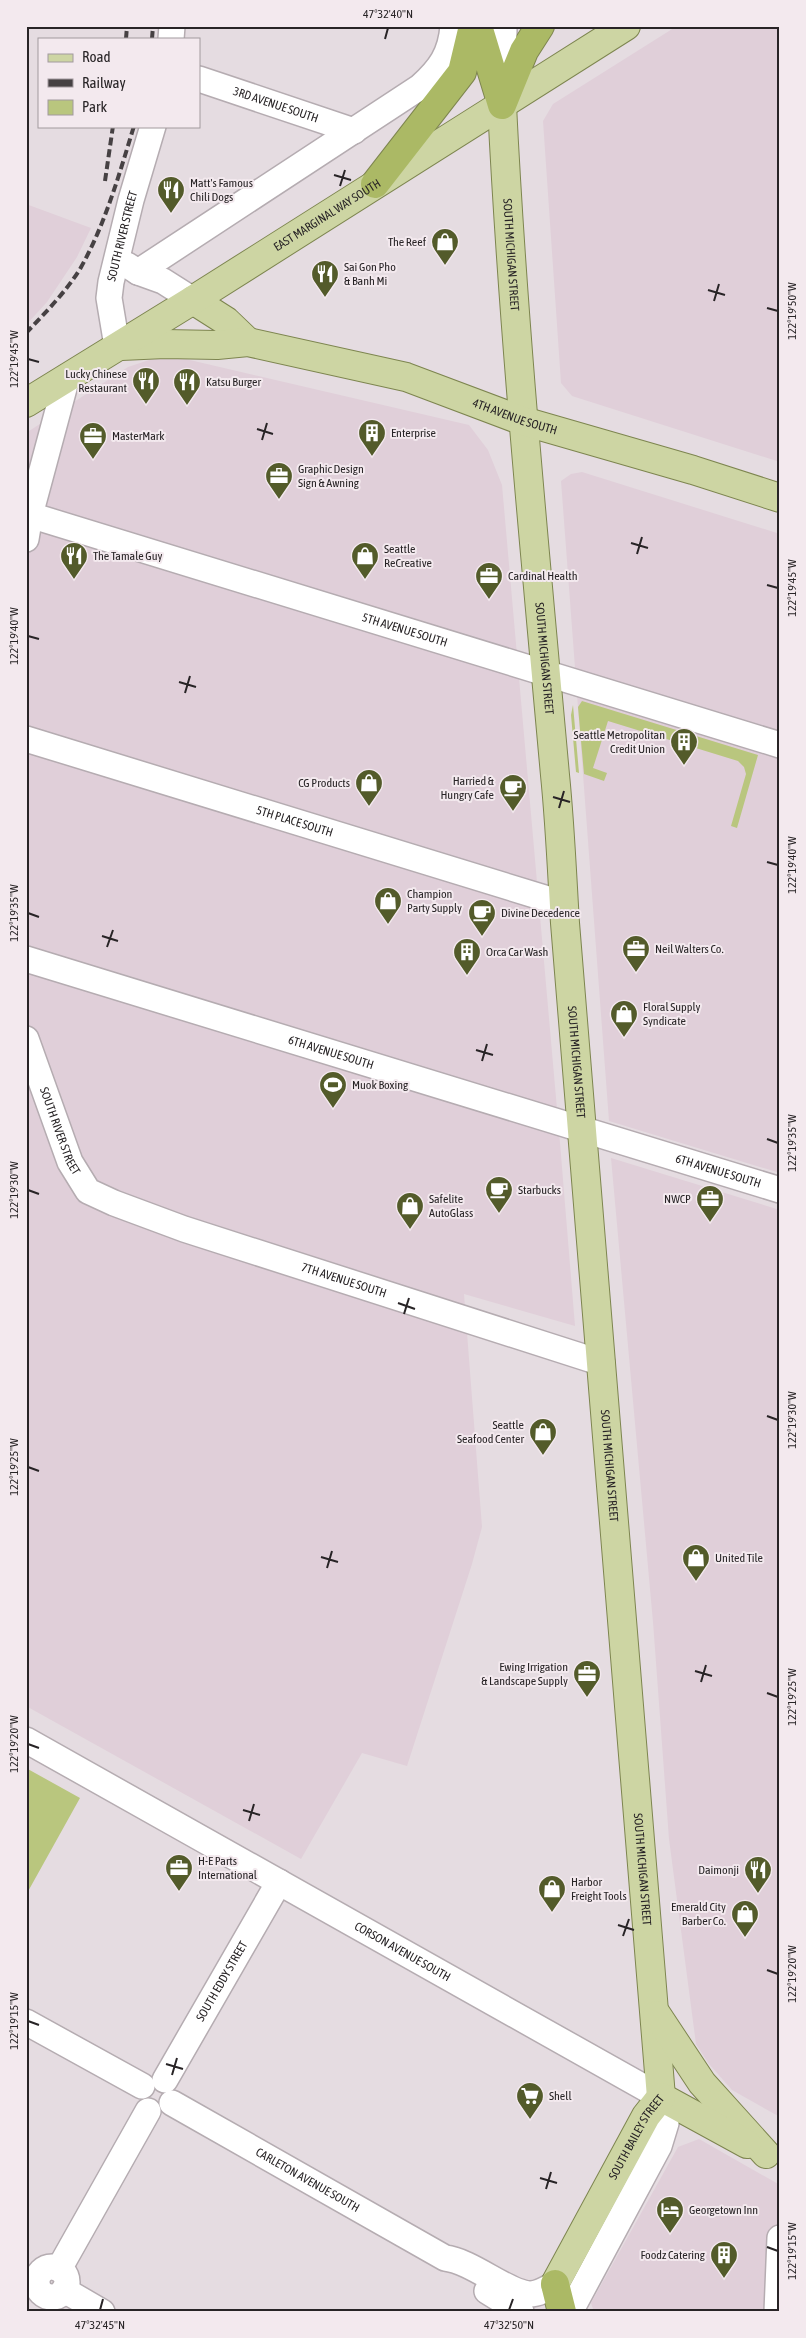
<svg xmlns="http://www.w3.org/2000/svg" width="806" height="2338" viewBox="0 0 806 2338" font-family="'Asap Condensed',sans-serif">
	<rect width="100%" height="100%" fill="#e5dce1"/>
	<path fill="#e0cfd9" d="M 677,26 L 780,26 L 780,462 L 572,396 L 561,383 L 543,121 L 553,104 Z
		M 26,204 L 91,228 L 77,257 L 47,302 L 26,325 Z
		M 177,357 L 469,425 L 488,450 L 502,485 L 560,1143 L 575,1326 L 464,1294 L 482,1527 L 472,1564 L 407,1766 L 362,1753 L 301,1859 L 26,1706 L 26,433 L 128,367 L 149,360 Z
		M 582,472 L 780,534 L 780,1173 L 609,1121 L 561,481 L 571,474 Z
		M 611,1158 L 780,1210 L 780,2117 L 732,2090 L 709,2064 L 696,2044 L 669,1839 L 653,1622 Z
		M 699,2139 L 780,2185 L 780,2312 L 594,2312 L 591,2303 L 678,2147 Z"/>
	<path fill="#b9c67e" d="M 582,701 L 758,755 L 737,828 L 731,826 L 746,774 L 744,767 L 738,761 L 608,721 L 593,768 L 607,773 L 604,781 L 584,774 L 578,707 Z
		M 573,705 L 579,773 L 576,772 L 571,715 Z
		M 26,1768 L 80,1798 L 26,1895 Z"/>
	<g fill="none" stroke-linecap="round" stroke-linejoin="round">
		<defs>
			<g id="minor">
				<path d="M 171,39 L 172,26"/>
				<path id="s1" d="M 199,79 L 354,131"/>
				<path d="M 503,95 L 504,26"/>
				<path d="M 127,265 L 138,272 L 163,281 L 193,300"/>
				<path d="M 138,272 L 420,87 C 440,69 451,54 453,26"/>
				<path id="s2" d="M 117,346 L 109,298 L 111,282 L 131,200 L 153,126"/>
				<path id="s3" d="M 30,515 L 780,745"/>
				<path d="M 26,539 L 30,515 L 67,377"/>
				<path id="s4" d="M 26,739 L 564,904"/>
				<path id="s5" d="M 26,959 L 780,1190"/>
				<path id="s6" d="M 26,1039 L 70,1162 L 88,1191 L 114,1203 L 184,1229 L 602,1363"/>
				<path id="s7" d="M 26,1740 L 661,2097 L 666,2123 L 659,2146 L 570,2312"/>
				<path d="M 26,2022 L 142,2086"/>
				<path id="s8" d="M 165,2080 L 279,1882"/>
				<path id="s9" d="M 172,2103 L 445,2258 C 472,2261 509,2294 530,2294 C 539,2294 548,2288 555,2284"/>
				<circle cx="52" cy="2282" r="15"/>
				<path d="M 59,2269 L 148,2111"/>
				<path d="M 64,2290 L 102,2312"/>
				<path d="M 487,2291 L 521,2312"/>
				<path d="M 777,2312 L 780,2238"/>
			</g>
			<g id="major">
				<path id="s10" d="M 502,105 C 513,329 535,552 555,775 C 560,824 562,873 565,923 L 661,2097"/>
				<path d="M 193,300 L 226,321 L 248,342"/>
				<path id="s11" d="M 121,346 L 165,344 L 217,345 L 248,342 L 406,377 L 523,421 L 693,470 L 780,498"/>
				<path id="s12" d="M 26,403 L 193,300 L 626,26"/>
				<path d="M 657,2015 L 702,2083 L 766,2154"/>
				<path d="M 661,2097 L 747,2144"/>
				<path id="s13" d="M 555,2284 L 646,2116 L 661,2097"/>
			</g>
			<path id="highway" d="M 478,26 L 502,105
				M 502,105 L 524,51 L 540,26
				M 375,184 L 462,72 L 473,26
				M 555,2284 L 562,2312"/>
		</defs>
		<use href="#minor" stroke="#b5acb1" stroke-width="28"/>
		<use href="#major" stroke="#7d854f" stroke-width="30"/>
		<use href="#highway" stroke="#7d854f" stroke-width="30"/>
		<use href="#minor" stroke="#fff" stroke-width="25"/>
		<use href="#major" stroke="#cdd5a3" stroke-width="28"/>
		<use href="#highway" stroke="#abb965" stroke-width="28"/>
		<path stroke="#464143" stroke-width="4" stroke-dasharray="8 4" stroke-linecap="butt" d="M 126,39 L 127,26
			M 152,39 L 153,26
			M 105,181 L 113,126
			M 26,333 C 45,313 65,293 80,269 C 105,225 119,175 134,126"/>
	</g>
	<path fill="none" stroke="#282426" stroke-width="2" d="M 385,39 L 388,28M 334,175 L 351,180M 340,186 L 345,170M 708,290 L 725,295M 714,301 L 719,284M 767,308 L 778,311M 28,359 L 39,362M 257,429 L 273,434M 262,440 L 267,423M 631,543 L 648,548M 637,554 L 642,537M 767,585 L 778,588M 28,636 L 39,639M 179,682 L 196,687M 185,693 L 190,676M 553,797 L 570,802M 559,808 L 564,791M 767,862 L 778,865M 28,913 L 39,917M 102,936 L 118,941M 107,947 L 113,930M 476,1050 L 493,1055M 482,1061 L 487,1044M 767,1139 L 778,1143M 28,1190 L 39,1194M 398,1303 L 415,1309M 404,1314 L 409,1298M 767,1416 L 778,1420M 28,1467 L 39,1471M 321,1557 L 338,1562M 327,1568 L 332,1551M 695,1671 L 712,1676M 701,1682 L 706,1665M 767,1693 L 778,1697M 28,1744 L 39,1748M 243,1810 L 260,1815M 249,1821 L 254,1804M 618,1925 L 634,1930M 623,1936 L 629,1919M 767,1970 L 778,1974M 28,2021 L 39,2025M 166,2064 L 183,2069M 172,2075 L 177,2058M 540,2178 L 557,2183M 546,2189 L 551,2172M 767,2247 L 778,2251M 100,2310 L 103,2299M 509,2310 L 513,2299"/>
	<defs>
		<symbol id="restaurant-pin" viewBox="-11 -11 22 30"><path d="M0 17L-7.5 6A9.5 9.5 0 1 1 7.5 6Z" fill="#535b2a" stroke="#f3e9ee"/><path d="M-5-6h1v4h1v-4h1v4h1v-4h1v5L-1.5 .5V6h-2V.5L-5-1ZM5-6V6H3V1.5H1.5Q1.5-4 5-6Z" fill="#fff"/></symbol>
		<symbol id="shop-pin" viewBox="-11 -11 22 30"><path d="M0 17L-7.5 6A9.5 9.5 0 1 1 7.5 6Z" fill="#535b2a" stroke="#f3e9ee"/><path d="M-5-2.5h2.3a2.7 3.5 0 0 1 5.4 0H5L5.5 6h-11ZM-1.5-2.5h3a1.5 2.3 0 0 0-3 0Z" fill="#fff"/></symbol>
		<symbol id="building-pin" viewBox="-11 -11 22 30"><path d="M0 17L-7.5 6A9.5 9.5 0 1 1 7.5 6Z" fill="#535b2a" stroke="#f3e9ee"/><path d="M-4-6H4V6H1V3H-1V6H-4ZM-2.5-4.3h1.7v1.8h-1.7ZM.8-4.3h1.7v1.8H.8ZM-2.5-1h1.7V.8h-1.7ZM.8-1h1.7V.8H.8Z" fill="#fff"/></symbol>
		<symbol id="office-pin" viewBox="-11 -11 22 30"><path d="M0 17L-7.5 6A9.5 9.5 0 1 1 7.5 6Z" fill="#535b2a" stroke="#f3e9ee"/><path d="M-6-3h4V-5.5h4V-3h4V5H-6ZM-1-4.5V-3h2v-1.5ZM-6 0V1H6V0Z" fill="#fff"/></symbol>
		<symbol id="cafe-pin" viewBox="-11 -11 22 30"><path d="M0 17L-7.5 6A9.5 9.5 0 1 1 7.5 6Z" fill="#535b2a" stroke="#f3e9ee"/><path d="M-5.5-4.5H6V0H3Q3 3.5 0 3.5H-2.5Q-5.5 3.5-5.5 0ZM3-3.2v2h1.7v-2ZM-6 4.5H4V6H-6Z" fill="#fff"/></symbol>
		<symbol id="stadium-pin" viewBox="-11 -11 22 30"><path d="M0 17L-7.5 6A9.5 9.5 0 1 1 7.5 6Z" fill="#535b2a" stroke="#f3e9ee"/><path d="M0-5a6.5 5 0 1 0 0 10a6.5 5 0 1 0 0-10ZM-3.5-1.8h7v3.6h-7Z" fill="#fff"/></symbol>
		<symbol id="supermarket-pin" viewBox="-11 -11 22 30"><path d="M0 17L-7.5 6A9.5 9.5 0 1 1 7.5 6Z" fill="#535b2a" stroke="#f3e9ee"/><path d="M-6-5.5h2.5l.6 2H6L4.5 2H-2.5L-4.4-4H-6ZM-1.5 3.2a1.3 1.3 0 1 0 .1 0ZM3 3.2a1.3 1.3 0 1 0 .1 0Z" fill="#fff"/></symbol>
		<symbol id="hotel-pin" viewBox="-11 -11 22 30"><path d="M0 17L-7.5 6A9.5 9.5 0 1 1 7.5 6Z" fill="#535b2a" stroke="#f3e9ee"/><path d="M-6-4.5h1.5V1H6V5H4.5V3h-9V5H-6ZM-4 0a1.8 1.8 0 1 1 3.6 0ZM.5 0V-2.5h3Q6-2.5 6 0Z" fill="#fff"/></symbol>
	</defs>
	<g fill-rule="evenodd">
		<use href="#restaurant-pin" x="155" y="174" width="32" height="43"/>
		<use href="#shop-pin" x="429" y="226" width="32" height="43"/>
		<use href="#restaurant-pin" x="309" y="258" width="32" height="43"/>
		<use href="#restaurant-pin" x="130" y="365" width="32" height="43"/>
		<use href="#restaurant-pin" x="171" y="366" width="32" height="43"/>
		<use href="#building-pin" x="356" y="417" width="32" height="43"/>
		<use href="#office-pin" x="77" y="420" width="32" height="43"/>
		<use href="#office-pin" x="263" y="460" width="32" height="43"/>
		<use href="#restaurant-pin" x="58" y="540" width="32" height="43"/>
		<use href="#shop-pin" x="349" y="540" width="32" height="43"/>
		<use href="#office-pin" x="473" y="560" width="32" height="43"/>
		<use href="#building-pin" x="668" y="726" width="32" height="43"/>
		<use href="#shop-pin" x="353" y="767" width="32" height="43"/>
		<use href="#cafe-pin" x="497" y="772" width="32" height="43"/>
		<use href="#shop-pin" x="372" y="885" width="32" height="43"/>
		<use href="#cafe-pin" x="466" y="897" width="32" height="43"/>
		<use href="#office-pin" x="620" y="933" width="32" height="43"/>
		<use href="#building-pin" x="451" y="936" width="32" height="43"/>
		<use href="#shop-pin" x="608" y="998" width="32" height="43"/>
		<use href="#stadium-pin" x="317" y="1069" width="32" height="43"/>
		<use href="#cafe-pin" x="483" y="1174" width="32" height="43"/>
		<use href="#office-pin" x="694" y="1183" width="32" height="43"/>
		<use href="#shop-pin" x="394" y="1190" width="32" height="43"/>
		<use href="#shop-pin" x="527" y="1416" width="32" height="43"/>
		<use href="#shop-pin" x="680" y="1542" width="32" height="43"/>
		<use href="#office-pin" x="571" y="1658" width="32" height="43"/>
		<use href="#office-pin" x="163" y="1852" width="32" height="43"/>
		<use href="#restaurant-pin" x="742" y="1854" width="32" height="43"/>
		<use href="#shop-pin" x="536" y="1873" width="32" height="43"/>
		<use href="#shop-pin" x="729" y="1898" width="32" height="43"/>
		<use href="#supermarket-pin" x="514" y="2080" width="32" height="43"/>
		<use href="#hotel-pin" x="654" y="2194" width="32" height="43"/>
		<use href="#building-pin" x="708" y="2239" width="32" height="43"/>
	</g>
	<g text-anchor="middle" stroke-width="4" stroke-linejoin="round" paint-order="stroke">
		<g font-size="12" fill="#282426" stroke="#f3e9ee">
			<text dy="4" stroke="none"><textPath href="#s1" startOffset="81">3RD AVENUE SOUTH</textPath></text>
			<text dy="4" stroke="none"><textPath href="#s12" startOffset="355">EAST MARGINAL WAY SOUTH</textPath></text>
			<text dy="4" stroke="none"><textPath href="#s2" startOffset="112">SOUTH RIVER STREET</textPath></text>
			<text dy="4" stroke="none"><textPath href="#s10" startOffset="150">SOUTH MICHIGAN STREET</textPath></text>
			<text dy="4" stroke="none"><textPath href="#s11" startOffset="405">4TH AVENUE SOUTH</textPath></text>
			<text dy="4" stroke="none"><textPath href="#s3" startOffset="392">5TH AVENUE SOUTH</textPath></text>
			<text dy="4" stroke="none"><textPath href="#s10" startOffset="555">SOUTH MICHIGAN STREET</textPath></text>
			<text dy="4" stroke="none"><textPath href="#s4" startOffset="281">5TH PLACE SOUTH</textPath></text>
			<text dy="4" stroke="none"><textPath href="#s5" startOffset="319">6TH AVENUE SOUTH</textPath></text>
			<text dy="4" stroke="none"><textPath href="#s10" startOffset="960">SOUTH MICHIGAN STREET</textPath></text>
			<text dy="4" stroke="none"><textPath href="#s6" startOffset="98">SOUTH RIVER STREET</textPath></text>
			<text dy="4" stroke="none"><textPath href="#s5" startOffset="724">6TH AVENUE SOUTH</textPath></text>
			<text dy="4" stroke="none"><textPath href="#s6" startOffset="436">7TH AVENUE SOUTH</textPath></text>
			<text dy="4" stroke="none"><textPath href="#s10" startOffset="1365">SOUTH MICHIGAN STREET</textPath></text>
			<text dy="4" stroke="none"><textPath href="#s10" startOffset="1770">SOUTH MICHIGAN STREET</textPath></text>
			<text dy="4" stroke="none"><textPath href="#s7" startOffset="432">CORSON AVENUE SOUTH</textPath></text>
			<text dy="4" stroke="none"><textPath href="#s8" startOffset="114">SOUTH EDDY STREET</textPath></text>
			<text dy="4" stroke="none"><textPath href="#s13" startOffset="168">SOUTH BAILEY STREET</textPath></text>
			<text dy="4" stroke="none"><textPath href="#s9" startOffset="156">CARLETON AVENUE SOUTH</textPath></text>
		</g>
		<g font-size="12" fill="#282426" stroke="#f3e9ee" text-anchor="start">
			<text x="190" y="187">Matt's Famous<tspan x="190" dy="14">Chili Dogs</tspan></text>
			<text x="426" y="246" text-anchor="end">The Reef</text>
			<text x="344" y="271">Sai Gon Pho<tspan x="344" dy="14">&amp; Banh Mi</tspan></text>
			<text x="127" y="378" text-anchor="end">Lucky Chinese<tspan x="127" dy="14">Restaurant</tspan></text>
			<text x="206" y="386">Katsu Burger</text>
			<text x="391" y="437">Enterprise</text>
			<text x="112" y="440">MasterMark</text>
			<text x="298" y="473">Graphic Design<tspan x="298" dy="14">Sign &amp; Awning</tspan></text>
			<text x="384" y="553">Seattle<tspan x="384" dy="14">ReCreative</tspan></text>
			<text x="93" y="560">The Tamale Guy</text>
			<text x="508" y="580">Cardinal Health</text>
			<text x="665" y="739" text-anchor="end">Seattle Metropolitan<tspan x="665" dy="14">Credit Union</tspan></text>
			<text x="494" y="785" text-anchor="end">Harried &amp;<tspan x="494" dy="14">Hungry Cafe</tspan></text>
			<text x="350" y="787" text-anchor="end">CG Products</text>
			<text x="407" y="898">Champion<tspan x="407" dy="14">Party Supply</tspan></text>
			<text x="501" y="917">Divine Decedence</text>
			<text x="655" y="953">Neil Walters Co.</text>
			<text x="486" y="956">Orca Car Wash</text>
			<text x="643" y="1011">Floral Supply<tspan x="643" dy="14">Syndicate</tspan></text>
			<text x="352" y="1089">Muok Boxing</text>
			<text x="518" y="1194">Starbucks</text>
			<text x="429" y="1203">Safelite<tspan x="429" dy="14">AutoGlass</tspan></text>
			<text x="691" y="1203" text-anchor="end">NWCP</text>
			<text x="524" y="1429" text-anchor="end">Seattle<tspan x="524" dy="14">Seafood Center</tspan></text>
			<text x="715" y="1562">United Tile</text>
			<text x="568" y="1671" text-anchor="end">Ewing Irrigation<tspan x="568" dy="14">&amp; Landscape Supply</tspan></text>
			<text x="198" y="1865">H-E Parts<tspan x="198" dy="14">International</tspan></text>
			<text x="739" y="1874" text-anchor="end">Daimonji</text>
			<text x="571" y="1886">Harbor<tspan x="571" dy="14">Freight Tools</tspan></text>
			<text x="726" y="1911" text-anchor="end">Emerald City<tspan x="726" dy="14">Barber Co.</tspan></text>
			<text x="549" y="2100">Shell</text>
			<text x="689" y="2214">Georgetown Inn</text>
			<text x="705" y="2259" text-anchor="end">Foodz Catering</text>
		</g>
	</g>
	<rect width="806" height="2338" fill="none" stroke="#f3e9ee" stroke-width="55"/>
	<rect x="38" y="38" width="162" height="90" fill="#f3e9ee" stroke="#a29a9e"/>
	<rect x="48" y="54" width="25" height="8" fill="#cdd5a3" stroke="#a29a9e"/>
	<text x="82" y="62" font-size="15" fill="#282426">Road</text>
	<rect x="48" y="79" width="25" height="8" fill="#464143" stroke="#a29a9e"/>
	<text x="82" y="88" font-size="15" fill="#282426">Railway</text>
	<rect x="48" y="100" width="25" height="15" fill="#b9c67e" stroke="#a29a9e"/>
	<text x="82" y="112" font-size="15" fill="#282426">Park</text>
	<rect x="28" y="28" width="750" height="2282" fill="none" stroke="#282426" stroke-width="2"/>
	<g font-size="12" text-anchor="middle" fill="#282426">
		<text x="388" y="18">47°32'40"N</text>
		<text transform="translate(792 311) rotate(-90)" y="4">122°19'50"W</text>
		<text transform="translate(14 359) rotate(-90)" y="4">122°19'45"W</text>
		<text transform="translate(792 588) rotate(-90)" y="4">122°19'45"W</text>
		<text transform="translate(14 636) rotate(-90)" y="4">122°19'40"W</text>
		<text transform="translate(792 865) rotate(-90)" y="4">122°19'40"W</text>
		<text transform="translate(14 913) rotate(-90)" y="4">122°19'35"W</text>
		<text transform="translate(792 1143) rotate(-90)" y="4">122°19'35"W</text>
		<text transform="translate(14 1190) rotate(-90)" y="4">122°19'30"W</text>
		<text transform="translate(792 1420) rotate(-90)" y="4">122°19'30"W</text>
		<text transform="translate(14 1467) rotate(-90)" y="4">122°19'25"W</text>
		<text transform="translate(792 1697) rotate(-90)" y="4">122°19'25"W</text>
		<text transform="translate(14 1744) rotate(-90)" y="4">122°19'20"W</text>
		<text transform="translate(792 1974) rotate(-90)" y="4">122°19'20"W</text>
		<text transform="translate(14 2021) rotate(-90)" y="4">122°19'15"W</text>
		<text transform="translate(792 2251) rotate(-90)" y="4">122°19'15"W</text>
		<text x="100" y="2329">47°32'45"N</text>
		<text x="509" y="2329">47°32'50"N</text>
	</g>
</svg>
